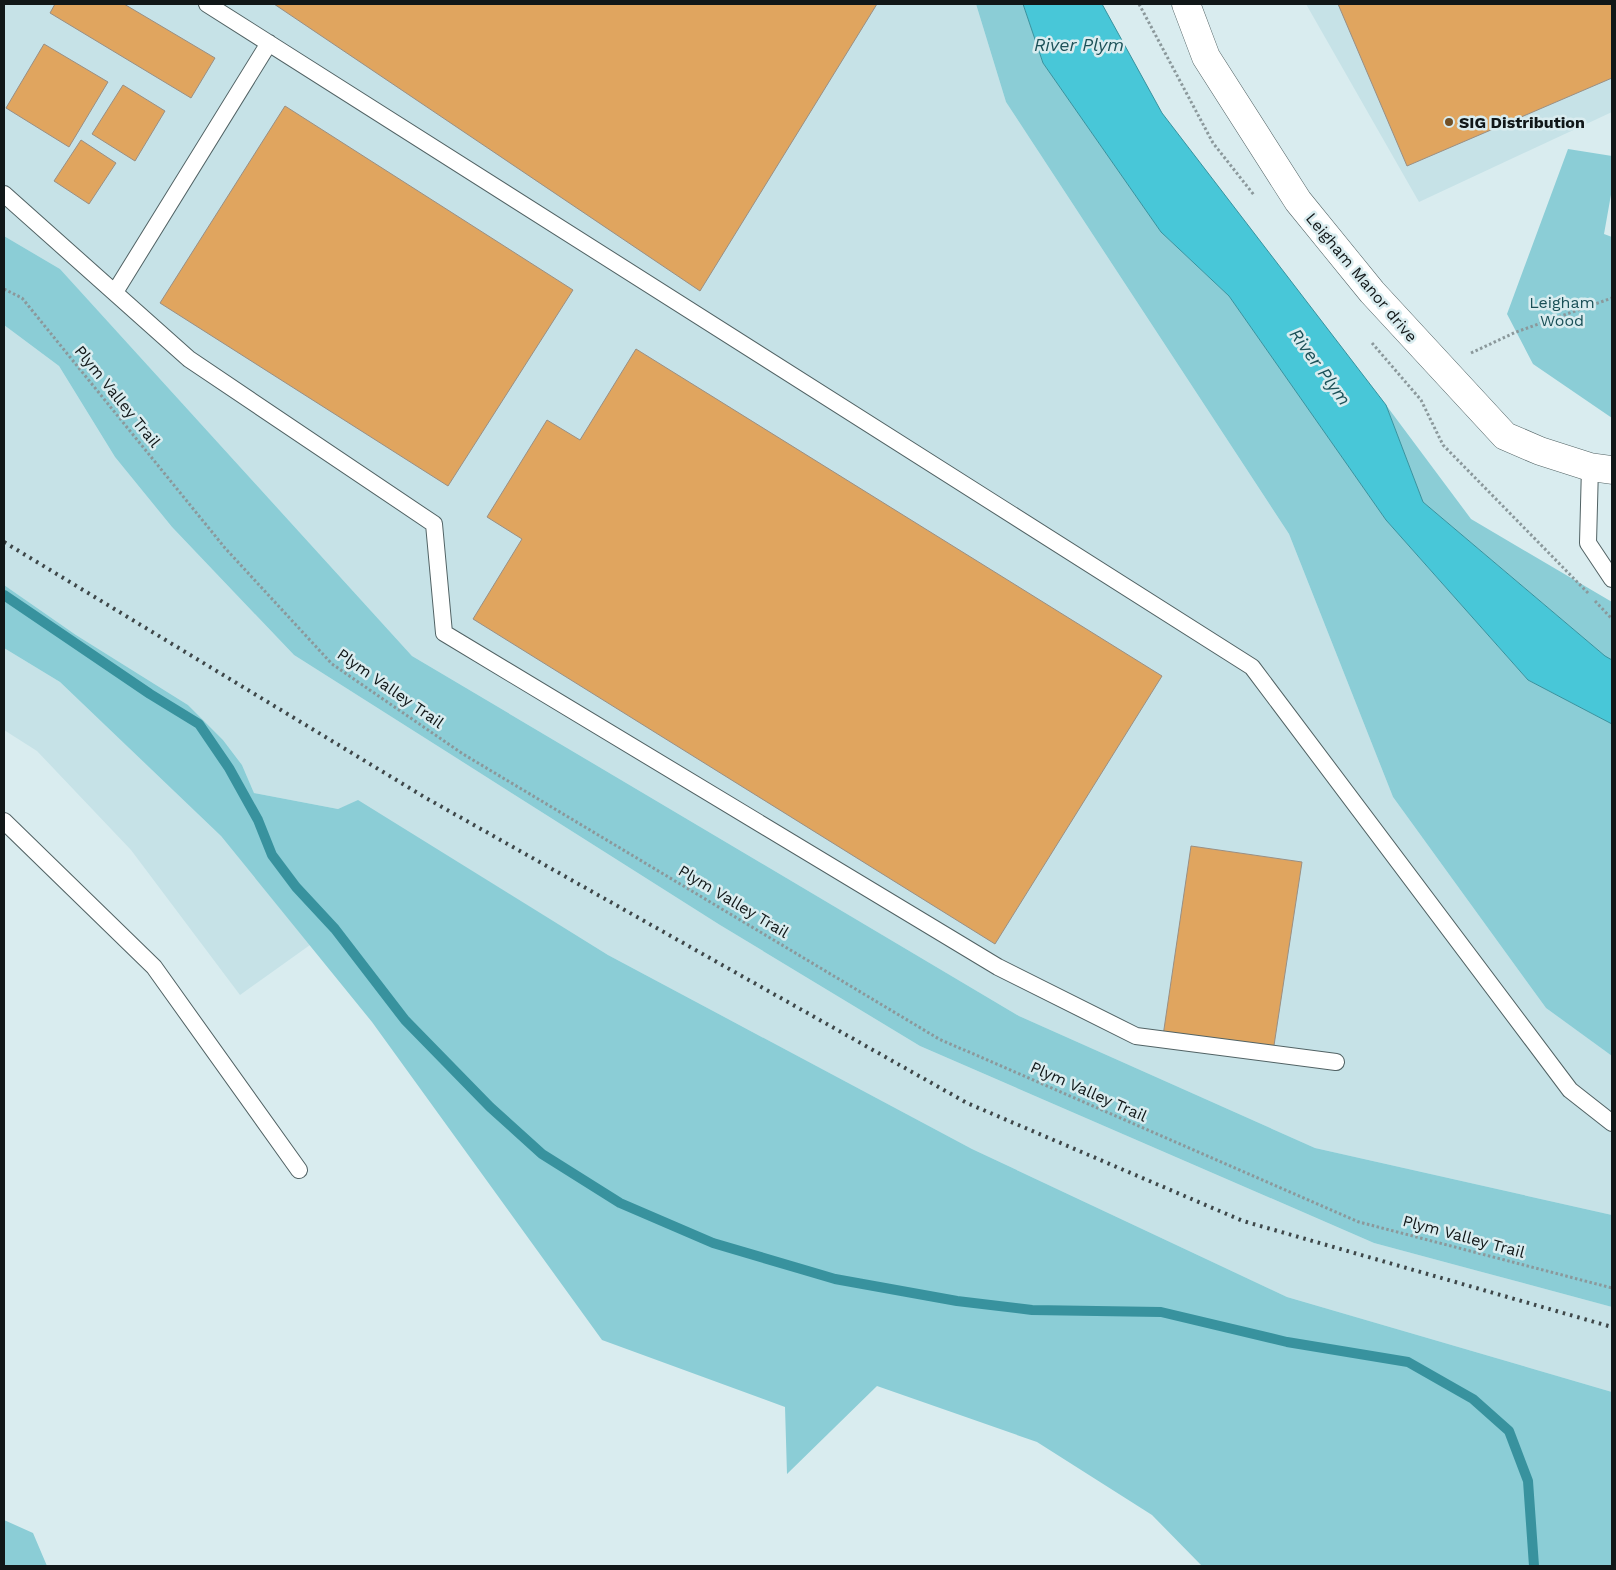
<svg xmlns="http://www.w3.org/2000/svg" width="1616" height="1570" viewBox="0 0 1616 1570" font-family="'Work Sans',sans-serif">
	<rect width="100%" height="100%" fill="#d9ecef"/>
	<path fill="#c6e2e7" d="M 4,4 L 976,4 L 1006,102 L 1289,534 L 1393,797 L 1546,1008 L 1612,1056 L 1612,1215 L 1315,1148 L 1019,1016 L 412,656 L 60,269 L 4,236 Z
		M 1306,4 L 1612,4 L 1612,112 L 1419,202 Z
		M 4,325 L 59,366 L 115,457 L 172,527 L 294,655 L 720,925 L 920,1046 L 1374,1243 L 1612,1307 L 1612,1392 L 1287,1297 L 972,1149 L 608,955 L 358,801 L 338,809 L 254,793 L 242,765 L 223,740 L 188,705 L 76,635 L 4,585 Z
		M 4,648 L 60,682 L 221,836 L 310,945 L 240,995 L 131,850 L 37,751 L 4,730 Z"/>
	<path fill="#8bcdd6" d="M 976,4 L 1023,4 L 1043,63 L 1161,232 L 1229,296 L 1386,520 L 1528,680 L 1612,724 L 1612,1056 L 1546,1008 L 1393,797 L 1289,534 L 1006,102 Z
		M 1568,149 L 1612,156 L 1612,189 L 1604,234 L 1612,237 L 1612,418 L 1533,364 L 1507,314 Z
		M 4,236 L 60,269 L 412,656 L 1019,1016 L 1315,1148 L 1612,1215 L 1612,1307 L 1374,1243 L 920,1046 L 720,925 L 294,655 L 172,527 L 115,457 L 59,366 L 4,325 Z
		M 1386,405 L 1471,519 L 1612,602 L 1612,660 L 1605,656 L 1423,502 Z
		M 4,585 L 76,635 L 188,705 L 223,740 L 242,765 L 254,793 L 338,809 L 358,800 L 608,955 L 972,1149 L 1287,1297 L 1612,1392 L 1612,1566 L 1202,1566 L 1152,1515 L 1037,1442 L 877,1386 L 787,1474 L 785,1407 L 602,1340 L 372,1022 L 221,836 L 60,682 L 4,648 Z
		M 4,1520 L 33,1533 L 47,1566 L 4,1566 Z"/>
	<path fill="#48c7d8" stroke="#38929e" d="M 1023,4 L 1102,4 L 1162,113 L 1386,405 L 1423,502 L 1605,656 L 1612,660 L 1612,724 L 1528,680 L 1386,520 L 1229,296 L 1161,232 L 1043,63 Z"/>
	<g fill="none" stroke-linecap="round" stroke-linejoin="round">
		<path stroke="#38929e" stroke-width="10" d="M 4,595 L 150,694 L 199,724 L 229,768 L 258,820 L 272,855 L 296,887 L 335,929 L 405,1020 L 490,1107 L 542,1154 L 620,1203 L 713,1243 L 835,1279 L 957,1301 L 1032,1310 L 1161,1312 L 1287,1342 L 1408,1362 L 1473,1399 L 1509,1431 L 1528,1481 L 1534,1566"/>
	</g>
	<path fill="#e0a55f" stroke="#998f84" d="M 55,4 L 124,4 L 215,58 L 191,98 L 50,13 Z
		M 274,4 L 877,4 L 700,291 Z
		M 1338,4 L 1612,4 L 1612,78 L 1407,166 Z
		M 44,44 L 108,82 L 69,147 L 6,108 Z
		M 123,85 L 165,111 L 135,161 L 92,134 Z
		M 285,106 L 573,290 L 448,486 L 160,303 Z
		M 81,140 L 116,163 L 89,204 L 54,181 Z
		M 636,349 L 1162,676 L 995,944 L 473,619 L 522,539 L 487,517 L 547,420 L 580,440 Z
		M 1191,846 L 1302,862 L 1273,1052 L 1163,1036 Z"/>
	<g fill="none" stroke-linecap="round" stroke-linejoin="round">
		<defs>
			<path id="service" d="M 207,4 L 1252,667 L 1570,1090 L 1612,1123
				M 4,194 L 189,359 L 434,524 L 444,633 L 998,967 L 1136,1036 L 1336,1062
				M 115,292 L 269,43
				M 1590,467 L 1588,543 L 1612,579
				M 4,821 L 154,967 L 299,1170"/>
			<path id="minor" d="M 1186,4 L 1206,57 L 1298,201 L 1372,292 L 1505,436 L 1540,451 L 1590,467 L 1612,470"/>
		</defs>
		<use href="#service" stroke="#516264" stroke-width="18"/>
		<use href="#minor" stroke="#516264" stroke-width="29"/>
		<path stroke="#8b989b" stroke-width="3" stroke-dasharray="2.5 2.5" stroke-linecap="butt" d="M 1139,4 L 1213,143 L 1254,195
			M 4,289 L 22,298 L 225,548 L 332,664 L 463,754 L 939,1039 L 1359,1222 L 1612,1288
			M 1372,343 L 1421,400 L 1443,445 L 1589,594
			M 1471,353 L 1516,332 L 1612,298
			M 1595,601 L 1612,619"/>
		<use href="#service" stroke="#fff" stroke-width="16"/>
		<use href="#minor" stroke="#fff" stroke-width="28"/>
		<path stroke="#3e4749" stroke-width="4" stroke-dasharray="2.5 5" stroke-linecap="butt" d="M 4,542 L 426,798 L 967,1103 L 1243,1221 L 1612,1327"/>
	</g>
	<circle fill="#715027" stroke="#d9ecef" stroke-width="2" cx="1449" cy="122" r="5"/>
	<g text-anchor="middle" stroke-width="5" stroke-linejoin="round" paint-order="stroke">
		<g font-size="16" font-weight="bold" fill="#111718" stroke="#d9ecef" text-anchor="start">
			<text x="1459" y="128">SIG Distribution</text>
		</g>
		<g font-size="16" fill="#111718" stroke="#d9ecef">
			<text transform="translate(1362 277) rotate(50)" y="6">Leigham Manor drive</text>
			<text transform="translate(118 396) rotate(51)" y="6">Plym Valley Trail</text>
			<text transform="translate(391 688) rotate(35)" y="6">Plym Valley Trail</text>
			<text transform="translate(734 901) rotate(31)" y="6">Plym Valley Trail</text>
			<text transform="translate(1089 1091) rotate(24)" y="6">Plym Valley Trail</text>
			<text transform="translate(1464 1236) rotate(15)" y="6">Plym Valley Trail</text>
		</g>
		<g font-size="16" fill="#1a5057" stroke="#d9ecef">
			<text x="1562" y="308">Leigham<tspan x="1562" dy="18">Wood</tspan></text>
		</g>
		<g font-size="18" font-style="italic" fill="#1c5158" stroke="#d9ecef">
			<text x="1079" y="51">River Plym</text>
			<text transform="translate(1320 367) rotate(54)" y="6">River Plym</text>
		</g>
	</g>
	<rect width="1616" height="1570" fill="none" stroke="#111718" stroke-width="10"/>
</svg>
